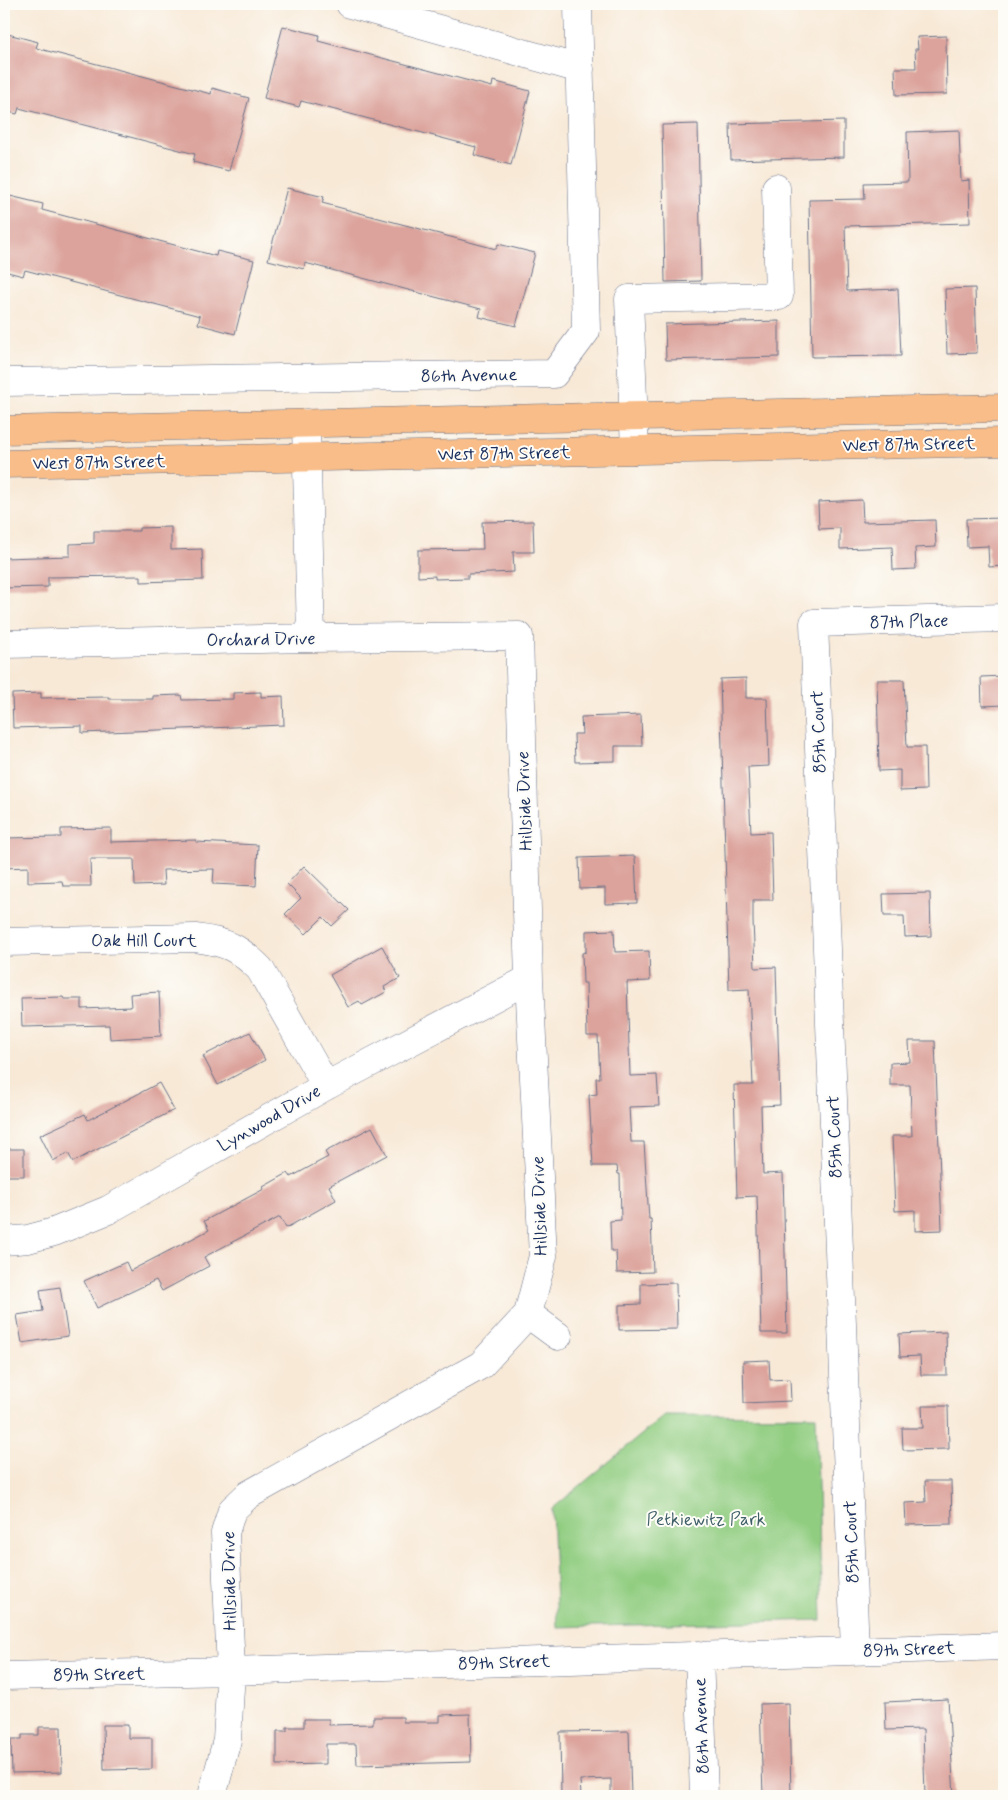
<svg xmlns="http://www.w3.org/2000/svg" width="1008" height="1800" viewBox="0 0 1008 1800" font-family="Mynerve,sans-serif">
	<rect width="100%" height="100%" fill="#fdfcf7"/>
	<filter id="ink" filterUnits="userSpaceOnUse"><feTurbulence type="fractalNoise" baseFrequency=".02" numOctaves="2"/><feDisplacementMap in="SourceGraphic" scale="10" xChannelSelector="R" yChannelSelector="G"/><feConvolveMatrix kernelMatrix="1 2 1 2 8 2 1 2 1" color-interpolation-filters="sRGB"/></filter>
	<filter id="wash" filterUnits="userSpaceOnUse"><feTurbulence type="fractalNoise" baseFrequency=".0096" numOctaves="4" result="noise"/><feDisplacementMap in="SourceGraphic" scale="20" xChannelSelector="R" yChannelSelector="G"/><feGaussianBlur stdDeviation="1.12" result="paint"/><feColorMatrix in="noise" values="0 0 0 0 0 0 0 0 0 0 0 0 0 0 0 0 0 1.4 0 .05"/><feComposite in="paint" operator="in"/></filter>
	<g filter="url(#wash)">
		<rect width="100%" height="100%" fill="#f8e9d7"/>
		<path fill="#91cd81" stroke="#567e70" d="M 665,1415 L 816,1416 L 822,1620 L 557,1627 L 552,1509 Z"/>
		<g id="blocks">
			<path fill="#dba39b" d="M 283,26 L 319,35 L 318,41 L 492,87 L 493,81 L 530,91 L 511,165 L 474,155 L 476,147 L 301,101 L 299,107 L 264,98 Z
				M 4,33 L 38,42 L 36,48 L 211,94 L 212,88 L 249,98 L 229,171 L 193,162 L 195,154 L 19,108 L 17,114 L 4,111 Z
				M 946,36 L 947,94 L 896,95 L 895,68 L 916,68 L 915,49 L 918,49 L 917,37 Z
				M 844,121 L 844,157 L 731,160 L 730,124 Z
				M 698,124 L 701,281 L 665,282 L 662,125 Z
				M 959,130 L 961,181 L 969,180 L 970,223 L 845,226 L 847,291 L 898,289 L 901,356 L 812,357 L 809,200 L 865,199 L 864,183 L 908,182 L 907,132 Z
				M 287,188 L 324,197 L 322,203 L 496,249 L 498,244 L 535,253 L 516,326 L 479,317 L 481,309 L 305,263 L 304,269 L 268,260 Z
				M 6,195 L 43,204 L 42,210 L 216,256 L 217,251 L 254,260 L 235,334 L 198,324 L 200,316 L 25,270 L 23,276 L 4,271 L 4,205 Z
				M 975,288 L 977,353 L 947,354 L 945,289 Z
				M 779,321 L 779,357 L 666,360 L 665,324 Z
				M 862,500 L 863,522 L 935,520 L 936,547 L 915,548 L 916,569 L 893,570 L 892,547 L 840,549 L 840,528 L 819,529 L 818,502 Z
				M 1004,518 L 1004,566 L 989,567 L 988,546 L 967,547 L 966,519 Z
				M 533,521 L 534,552 L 513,552 L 514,572 L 468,574 L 468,578 L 435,579 L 435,576 L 418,577 L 418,550 L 483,549 L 482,522 Z
				M 171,527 L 171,550 L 202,549 L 203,580 L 141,582 L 141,576 L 48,577 L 48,587 L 4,588 L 4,558 L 70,556 L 70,544 L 94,543 L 94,531 L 139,531 L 139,528 Z
				M 1004,676 L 1004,705 L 982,706 L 981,677 Z
				M 746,678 L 746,698 L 767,698 L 769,766 L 748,767 L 751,833 L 771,832 L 773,900 L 753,900 L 753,921 L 755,968 L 776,967 L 780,1105 L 761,1106 L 762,1142 L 763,1174 L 783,1173 L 787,1333 L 761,1333 L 757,1196 L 737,1197 L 734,1085 L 753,1085 L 749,989 L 729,990 L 720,679 Z
				M 877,680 L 904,680 L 907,747 L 925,747 L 926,790 L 900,791 L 900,770 L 879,771 Z
				M 261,692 L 261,697 L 283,696 L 284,725 L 82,733 L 82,726 L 13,728 L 12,694 L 41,693 L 41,698 L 109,697 L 109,699 L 153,699 L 153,696 L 181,695 L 182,700 L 233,699 L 233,693 Z
				M 641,715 L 642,746 L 615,746 L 615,761 L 575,762 L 574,734 L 582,734 L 581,717 Z
				M 111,828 L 111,842 L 196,840 L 196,842 L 258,845 L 256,886 L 213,884 L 214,869 L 163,870 L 164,885 L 135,886 L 134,859 L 90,859 L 91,886 L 63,886 L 62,881 L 28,882 L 28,867 L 4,868 L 4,838 L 61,837 L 61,829 Z
				M 635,856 L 637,903 L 605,904 L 605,888 L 580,889 L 579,858 Z
				M 304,866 L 349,910 L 332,926 L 323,917 L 306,934 L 285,914 L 301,898 L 287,884 Z
				M 930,893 L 931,936 L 905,937 L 904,916 L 884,916 L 883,894 Z
				M 614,930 L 615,952 L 649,951 L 650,981 L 627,982 L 630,1076 L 657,1075 L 659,1106 L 629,1107 L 631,1142 L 644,1142 L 649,1219 L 651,1219 L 653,1272 L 617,1273 L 616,1251 L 611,1251 L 610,1221 L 621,1220 L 620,1174 L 618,1174 L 617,1166 L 593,1166 L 589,1095 L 597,1094 L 596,1078 L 600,1078 L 598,1036 L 587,1036 L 586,983 L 583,983 L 582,953 L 586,952 L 586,931 Z
				M 382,946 L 400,978 L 384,987 L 386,992 L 362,1005 L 359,1001 L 348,1007 L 330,975 Z
				M 159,992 L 161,1036 L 110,1039 L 109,1025 L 22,1027 L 21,998 L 63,997 L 64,999 L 82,999 L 82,1009 L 131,1007 L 130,994 Z
				M 250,1032 L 265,1060 L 218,1085 L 203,1056 Z
				M 909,1041 L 935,1041 L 942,1230 L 915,1231 L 915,1210 L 895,1211 L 892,1136 L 912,1136 L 910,1085 L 890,1085 L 890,1063 L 910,1062 Z
				M 159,1083 L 174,1110 L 73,1162 L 68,1153 L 53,1161 L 40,1135 L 85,1114 L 88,1120 Z
				M 372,1127 L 387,1155 L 329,1186 L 336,1200 L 286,1228 L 280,1217 L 204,1257 L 209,1266 L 162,1291 L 156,1280 L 97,1308 L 84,1281 L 126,1262 L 130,1271 L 209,1230 L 204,1221 L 264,1189 L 263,1187 L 288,1173 L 291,1177 L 328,1157 L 325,1152 Z
				M 4,1149 L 24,1149 L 24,1176 L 4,1176 Z
				M 676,1283 L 677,1329 L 619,1330 L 619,1305 L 641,1304 L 641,1284 Z
				M 60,1287 L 68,1336 L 22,1343 L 17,1315 L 43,1311 L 40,1290 Z
				M 946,1332 L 947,1375 L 921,1375 L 920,1356 L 900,1357 L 899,1334 Z
				M 769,1360 L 770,1380 L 790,1379 L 791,1401 L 744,1403 L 743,1361 Z
				M 922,1406 L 948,1406 L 949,1449 L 903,1450 L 902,1428 L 923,1428 Z
				M 925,1481 L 951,1481 L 952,1524 L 906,1525 L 905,1503 L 926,1502 Z
				M 948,1699 L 954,1796 L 925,1796 L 923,1729 L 886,1730 L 885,1702 Z
				M 789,1703 L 791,1796 L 763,1796 L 760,1704 Z
				M 470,1714 L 471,1762 L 357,1765 L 356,1744 L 326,1744 L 326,1764 L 277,1765 L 277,1731 L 287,1731 L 287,1727 L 304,1727 L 304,1719 L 329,1719 L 329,1725 L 373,1724 L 373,1717 L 403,1717 L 403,1722 L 440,1722 L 440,1715 Z
				M 103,1725 L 128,1725 L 128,1738 L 152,1738 L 152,1769 L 104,1770 Z
				M 39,1727 L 61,1727 L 62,1772 L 12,1773 L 11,1739 L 22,1739 L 22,1735 L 39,1735 Z
				M 629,1731 L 631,1796 L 611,1796 L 611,1779 L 580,1780 L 581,1796 L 561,1796 L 560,1732 Z"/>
		</g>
	</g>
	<g filter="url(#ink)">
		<use href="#blocks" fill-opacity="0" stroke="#687088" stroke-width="1"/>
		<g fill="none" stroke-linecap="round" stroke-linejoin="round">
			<defs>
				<path id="minor" d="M 350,4 L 580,69
					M 4,382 L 554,374 L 586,331 L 578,4
					M 306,423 L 311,638
					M 635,450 L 629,299 L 779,296 L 776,188
					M 4,644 L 311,638 L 519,636 L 529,979 L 543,1256 L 528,1314 L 481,1365 L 248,1495 L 232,1510 L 225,1533 L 231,1671 L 227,1740 L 212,1796
					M 4,942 L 195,938 C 226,942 238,947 260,969 L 326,1086
					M 4,1241 L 28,1239 L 54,1232 L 108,1210 L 326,1086 L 529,979
					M 528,1314 L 558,1336
					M 855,1650 L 814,623 L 1004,618
					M 699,1655 L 704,1796
					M 4,1676 L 231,1671 L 1004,1646"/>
				<path id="major" d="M 4,430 L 1004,408
					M 4,464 L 1004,442"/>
			</defs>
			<use href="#minor" stroke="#687088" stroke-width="29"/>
			<use href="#major" stroke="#687088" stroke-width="29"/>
			<use href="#minor" stroke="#fff" stroke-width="28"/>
			<use href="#major" stroke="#f8bd88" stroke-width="28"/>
		</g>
	</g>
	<g text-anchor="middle" stroke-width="4" stroke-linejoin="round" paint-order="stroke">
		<g font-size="18" fill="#1b2f5e" stroke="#fdfcf7">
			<text transform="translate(469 375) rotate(-1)" y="6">86th Avenue</text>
			<text transform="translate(909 444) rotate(-1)" y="6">West 87th Street</text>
			<text transform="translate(504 453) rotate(-1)" y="6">West 87th Street</text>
			<text transform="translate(99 462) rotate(-1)" y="6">West 87th Street</text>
			<text transform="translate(909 621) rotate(-2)" y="6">87th Place</text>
			<text transform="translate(261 639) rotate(-1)" y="6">Orchard Drive</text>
			<text transform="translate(818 732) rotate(-92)" y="6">85th Court</text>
			<text transform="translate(524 801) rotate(-92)" y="6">Hillside Drive</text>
			<text x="144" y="946">Oak Hill Court</text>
			<text transform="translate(269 1118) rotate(-30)" y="6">Lynwood Drive</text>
			<text transform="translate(834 1137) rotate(-92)" y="6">85th Court</text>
			<text transform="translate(539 1206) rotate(-92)" y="6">Hillside Drive</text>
			<text transform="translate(851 1542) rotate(-92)" y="6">85th Court</text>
			<text transform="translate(229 1581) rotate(-91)" y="6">Hillside Drive</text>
			<text transform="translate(909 1649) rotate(-2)" y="6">89th Street</text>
			<text transform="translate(504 1662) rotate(-2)" y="6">89th Street</text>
			<text transform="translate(99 1674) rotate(-1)" y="6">89th Street</text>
			<text transform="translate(701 1726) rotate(-92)" y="6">86th Avenue</text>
		</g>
		<g font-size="18" fill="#3e5e68" stroke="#fdfcf7">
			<text x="706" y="1525">Petkiewitz Park</text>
		</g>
	</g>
	<rect width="1008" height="1800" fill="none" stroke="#fdfcf7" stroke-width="20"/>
</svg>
